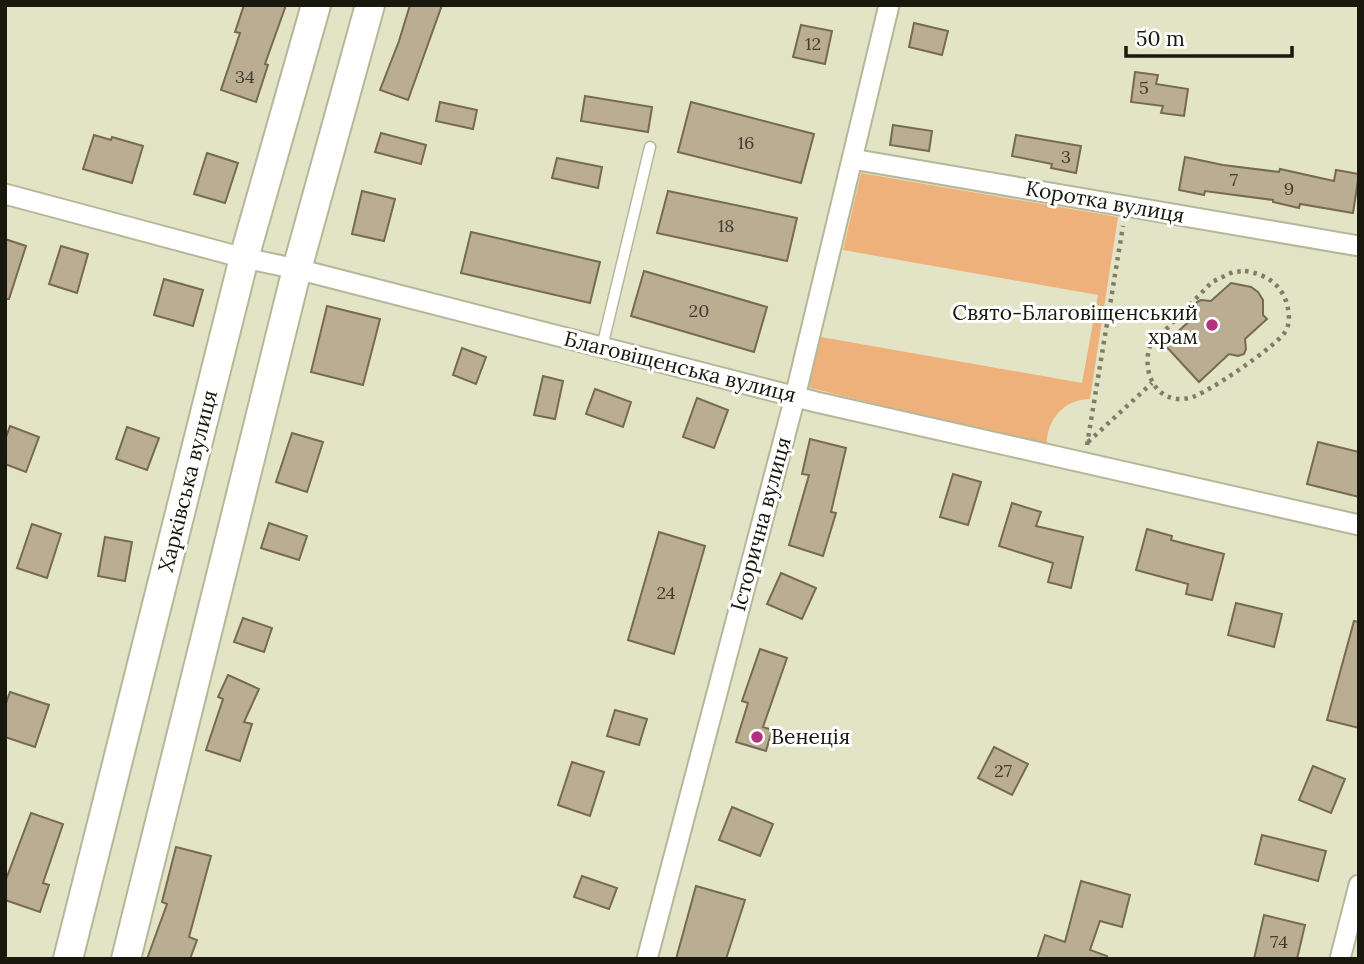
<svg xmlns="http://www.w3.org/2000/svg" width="1364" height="964" viewBox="0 0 1364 964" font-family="Lora,serif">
	<rect width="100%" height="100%" fill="#e2e4c5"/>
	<path fill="#efb17c" d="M 861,173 L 1118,217 L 1090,399 C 1064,399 1045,421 1047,447 L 807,387 L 821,337 L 1082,383 L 1098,295 L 843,250 Z"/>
	<path fill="#baad92" stroke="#766a50" stroke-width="2" d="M 244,5 L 286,5 L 265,64 L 268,65 L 256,102 L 221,90 L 240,33 L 235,32 Z
		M 410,5 L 442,5 L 408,100 L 380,90 L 399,41 Z
		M 914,23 L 948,31 L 942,55 L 909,47 Z
		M 801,25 L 832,31 L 825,64 L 793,57 Z
		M 1135,72 L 1158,75 L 1156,84 L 1188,89 L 1184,116 L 1161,113 L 1163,106 L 1131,102 Z
		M 585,96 L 652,107 L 648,132 L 581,121 Z
		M 440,102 L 477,110 L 473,129 L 436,121 Z
		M 691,102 L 814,134 L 801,183 L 678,152 Z
		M 893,125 L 932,131 L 929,151 L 890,145 Z
		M 381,133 L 426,145 L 421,164 L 375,152 Z
		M 94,135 L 111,140 L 112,137 L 143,146 L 132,183 L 83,169 Z
		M 1016,135 L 1081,146 L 1076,173 L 1051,168 L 1052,164 L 1012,156 Z
		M 207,153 L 238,163 L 225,203 L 194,194 Z
		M 1185,157 L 1223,165 L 1279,172 L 1280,169 L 1334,181 L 1336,170 L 1359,174 L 1353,213 L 1300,204 L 1299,208 L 1273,202 L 1273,200 L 1205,191 L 1204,195 L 1179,190 Z
		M 557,158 L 602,167 L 598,188 L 552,178 Z
		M 362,191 L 395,199 L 384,241 L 352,234 Z
		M 668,191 L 797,218 L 787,261 L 657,233 Z
		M 471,232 L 600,262 L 590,303 L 461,273 Z
		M 5,239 L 26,246 L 9,299 L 5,299 Z
		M 61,246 L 88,254 L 77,293 L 49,284 Z
		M 644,271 L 767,307 L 754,352 L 631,316 Z
		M 164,279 L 203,290 L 193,326 L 154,315 Z
		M 1231,283 L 1251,287 L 1258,292 L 1263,300 L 1263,315 L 1267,319 L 1245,339 L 1246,349 L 1244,354 L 1238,356 L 1229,354 L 1199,382 L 1164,344 L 1195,316 L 1194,307 L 1197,302 L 1201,300 L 1211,301 Z
		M 327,306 L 380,319 L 363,385 L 311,372 Z
		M 462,348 L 486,357 L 476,384 L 453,375 Z
		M 543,376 L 563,381 L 555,419 L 534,415 Z
		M 595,389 L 631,402 L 623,427 L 586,414 Z
		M 697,398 L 728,410 L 714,448 L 683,437 Z
		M 10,426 L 39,437 L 26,472 L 5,464 L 5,440 Z
		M 127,427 L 159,438 L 147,470 L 116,459 Z
		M 292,433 L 323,442 L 307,492 L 276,482 Z
		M 810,439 L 846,448 L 831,512 L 836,513 L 823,556 L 789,545 L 809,475 L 802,474 Z
		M 1318,442 L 1359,452 L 1359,497 L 1307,484 Z
		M 953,474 L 981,482 L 968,525 L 940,517 Z
		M 1012,503 L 1041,512 L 1036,526 L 1083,537 L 1071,588 L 1048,582 L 1053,563 L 999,546 Z
		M 269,523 L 307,536 L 299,560 L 261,548 Z
		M 32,524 L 61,534 L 47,578 L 17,568 Z
		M 1147,529 L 1172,536 L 1171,540 L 1224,554 L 1212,600 L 1186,594 L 1188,584 L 1136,570 Z
		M 659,532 L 705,546 L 674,654 L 628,640 Z
		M 105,537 L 132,542 L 125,581 L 98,576 Z
		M 781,573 L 816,588 L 802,619 L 767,604 Z
		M 1236,603 L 1282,614 L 1274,647 L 1228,635 Z
		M 243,618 L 272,628 L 264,652 L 234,642 Z
		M 1354,621 L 1359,622 L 1359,728 L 1327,720 Z
		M 760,649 L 787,658 L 763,727 L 772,730 L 766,751 L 736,742 L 748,703 L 742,701 Z
		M 228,675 L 259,689 L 244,722 L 252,724 L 240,761 L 206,750 L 223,699 L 218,697 Z
		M 10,692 L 49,705 L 35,747 L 5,737 L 5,706 Z
		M 615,710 L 647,719 L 639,745 L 607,736 Z
		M 994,747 L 1028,764 L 1012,795 L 978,778 Z
		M 572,762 L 604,772 L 590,816 L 558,805 Z
		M 1313,766 L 1345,779 L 1331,813 L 1299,800 Z
		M 732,807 L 773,824 L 760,856 L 719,840 Z
		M 31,813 L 63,824 L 43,883 L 49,885 L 40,912 L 5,900 L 5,882 Z
		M 1262,835 L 1326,851 L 1318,881 L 1255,864 Z
		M 176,847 L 211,856 L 189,937 L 197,940 L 190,959 L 147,959 L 167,904 L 162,902 Z
		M 582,876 L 617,888 L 609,909 L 574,897 Z
		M 1081,881 L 1130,895 L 1122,927 L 1100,921 L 1090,950 L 1107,956 L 1106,959 L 1037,959 L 1045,935 L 1065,942 Z
		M 696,886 L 745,900 L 726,959 L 676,959 Z
		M 1264,915 L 1305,925 L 1297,959 L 1254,959 Z"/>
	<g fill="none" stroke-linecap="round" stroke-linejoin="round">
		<defs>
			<path id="lane" d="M 602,347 L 650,147"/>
			<path id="street" d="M 852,159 L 1359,246
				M 5,194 L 244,258 L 297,269 L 816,402 L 1359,525
				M 647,959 L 795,397 L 889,5
				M 1340,959 L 1359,885"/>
			<path id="secondary" d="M 68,959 L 244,258 L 316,5
				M 126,959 L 297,269 L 370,5"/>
		</defs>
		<use href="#lane" stroke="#b5b799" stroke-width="13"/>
		<use href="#street" stroke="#b5b799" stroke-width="23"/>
		<use href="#secondary" stroke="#b5b799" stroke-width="32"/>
		<path stroke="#7d7e69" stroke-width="4.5" stroke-dasharray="3.5 5" stroke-linecap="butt" d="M 1245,271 C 1264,274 1279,282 1286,301 C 1289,310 1291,323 1285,332 C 1278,345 1204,396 1189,398 C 1157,405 1141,373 1150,346 L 1212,282 L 1233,272 Z
			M 1088,442 L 1152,383
			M 1087,445 L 1123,226"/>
		<use href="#lane" stroke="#fff" stroke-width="10"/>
		<use href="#street" stroke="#fff" stroke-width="19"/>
		<use href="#secondary" stroke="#fff" stroke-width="28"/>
	</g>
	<g fill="#b3327e" stroke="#fff" stroke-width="2.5">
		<circle cx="1212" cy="325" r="7"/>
		<circle cx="757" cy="737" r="7"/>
	</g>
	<g text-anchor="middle" stroke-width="6" stroke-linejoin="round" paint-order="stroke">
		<g font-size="18" fill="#403d2e">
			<text x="813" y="50">12</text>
			<text x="245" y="83">34</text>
			<text x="1144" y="94">5</text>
			<text x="746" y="149">16</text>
			<text x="1066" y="163">3</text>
			<text x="1234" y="186">7</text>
			<text x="1289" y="195">9</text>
			<text x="726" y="232">18</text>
			<text x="699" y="317">20</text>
			<text x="666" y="599">24</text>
			<text x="1003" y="777">27</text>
			<text x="1279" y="948">74</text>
		</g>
		<g font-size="21" fill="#18180d" stroke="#fff">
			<text transform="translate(1105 202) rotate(10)" y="7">Коротка вулиця</text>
			<text transform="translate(680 367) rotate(14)" y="7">Благовіщенська вулиця</text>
			<text transform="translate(188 481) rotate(-76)" y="7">Харківська вулиця</text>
			<text transform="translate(761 524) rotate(-75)" y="7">Історична вулиця</text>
		</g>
		<g font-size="21" fill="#18180d" stroke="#fff" text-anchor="end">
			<text x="1198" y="320">Свято-Благовіщенський<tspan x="1198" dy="24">храм</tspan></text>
			<text x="771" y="744" text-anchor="start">Венеція</text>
		</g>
	</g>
	<rect width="1364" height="964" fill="none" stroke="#18180d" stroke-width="14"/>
	<path d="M1126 46v10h166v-10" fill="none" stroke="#18180d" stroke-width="3.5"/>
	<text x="1136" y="46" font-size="21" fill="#18180d" stroke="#ffffff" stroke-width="5" paint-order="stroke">50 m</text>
</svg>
